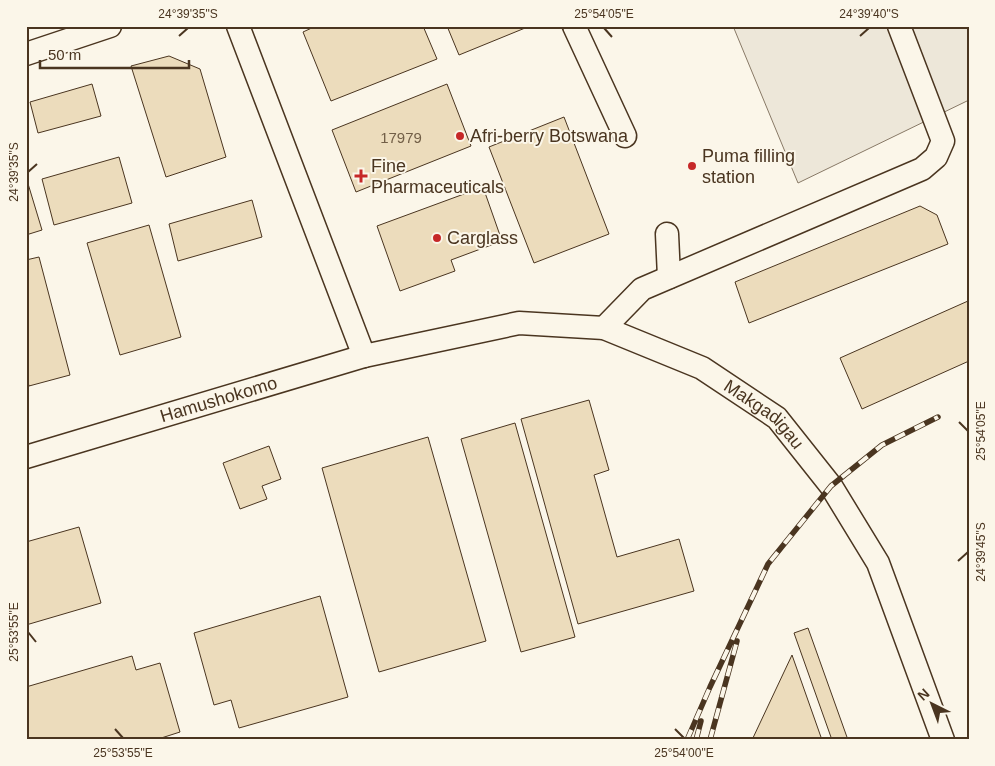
<svg xmlns="http://www.w3.org/2000/svg" width="995" height="766" viewBox="0 0 995 766" font-family="Helvetica,sans-serif">
	<rect width="100%" height="100%" fill="#fbf6e9"/>
	<path fill="#ede7d9" stroke="#887966" d="M 733,26 L 969,26 L 969,100 L 798,183 Z"/>
	<path fill="#ecdcbc" stroke="#4a3520" d="M 316,26 L 423,26 L 437,59 L 331,101 L 303,32 Z
		M 447,26 L 530,26 L 459,55 Z
		M 169,56 L 200,69 L 226,157 L 166,177 L 131,66 Z
		M 92,84 L 101,116 L 38,133 L 30,102 Z
		M 447,84 L 471,146 L 356,192 L 332,130 Z
		M 564,117 L 609,234 L 534,263 L 489,147 Z
		M 119,157 L 132,203 L 54,225 L 42,179 Z
		M 26,177 L 42,230 L 26,235 Z
		M 483,187 L 502,241 L 451,260 L 455,271 L 400,291 L 377,226 Z
		M 252,200 L 262,237 L 178,261 L 169,224 Z
		M 920,206 L 937,215 L 948,244 L 749,323 L 735,282 Z
		M 149,225 L 181,337 L 120,355 L 87,243 Z
		M 39,257 L 70,375 L 29,386 L 26,375 L 26,260 Z
		M 968,301 L 969,361 L 862,409 L 840,358 Z
		M 589,400 L 609,470 L 594,475 L 617,557 L 679,539 L 694,591 L 578,624 L 521,419 Z
		M 515,423 L 575,637 L 521,652 L 461,439 Z
		M 428,437 L 486,641 L 379,672 L 322,468 Z
		M 269,446 L 281,479 L 262,486 L 267,499 L 240,509 L 223,463 Z
		M 79,527 L 101,603 L 26,625 L 26,542 Z
		M 320,596 L 348,697 L 239,728 L 231,700 L 214,705 L 194,633 Z
		M 808,628 L 848,740 L 832,740 L 794,633 Z
		M 792,655 L 822,740 L 752,740 Z
		M 132,656 L 136,670 L 160,663 L 180,732 L 155,740 L 26,740 L 26,687 Z"/>
	<g fill="none" stroke-linecap="round" stroke-linejoin="round">
		<defs>
			<g id="minor">
				<path d="M 238,26 L 364,356"/>
				<path d="M 574,26 L 625,136"/>
				<path d="M 26,54 L 110,26"/>
				<path d="M 667,234 L 669,277"/>
				<path d="M 604,328 L 642,289 L 922,169 L 936,157 L 943,141 L 899,26"/>
				<path id="s1" d="M 26,457 L 364,356 L 519,323 L 604,328 L 702,368 L 777,418 L 831,486 L 878,563 L 943,740"/>
			</g>
		</defs>
		<use href="#minor" stroke="#4a3520" stroke-width="25"/>
		<use href="#minor" stroke="#fbf6e9" stroke-width="22"/>
		<defs>
			<path id="rail" d="M 687,740 L 710,687 L 768,564 L 831,486 L 882,445 L 938,417
				M 696,740 L 701,721
				M 710,740 L 737,641"/>
		</defs>
		<use href="#rail" stroke="#4a3520" stroke-width="5.5"/>
		<use href="#rail" stroke="#fbf6e9" stroke-width="4" stroke-dasharray="11" stroke-linecap="butt"/>
	</g>
	<path fill="none" stroke="#4a3520" stroke-width="2" d="M 604,28 L 612,37M 179,36 L 188,28M 860,36 L 869,28M 28,172 L 37,164M 959,422 L 968,431M 958,561 L 968,552M 28,632 L 36,642M 115,729 L 123,738M 675,729 L 684,738"/>
	<g fill="#c62828" stroke="#fbf6e9" stroke-width="2">
		<circle cx="460" cy="136" r="5"/>
		<circle cx="692" cy="166" r="5"/>
		<path d="M358.5 168.5h5v5h5v5h-5v5h-5v-5h-5v-5h5z"/>
		<circle cx="437" cy="238" r="5"/>
	</g>
	<g text-anchor="middle" stroke-width="4" stroke-linejoin="round" paint-order="stroke">
		<g font-size="15" fill="#725f47">
			<text x="401" y="143">17979</text>
		</g>
		<g font-size="18" fill="#4a3520" stroke="#fbf6e9" text-anchor="start">
			<text x="470" y="142">Afri-berry Botswana</text>
			<text x="702" y="162">Puma filling<tspan x="702" dy="21">station</tspan></text>
			<text x="371" y="172">Fine<tspan x="371" dy="21">Pharmaceuticals</tspan></text>
			<text x="447" y="244">Carglass</text>
		</g>
		<g font-size="18" fill="#4a3520" stroke="#fbf6e9">
			<text dy="6" stroke="none"><textPath href="#s1" startOffset="201">Hamushokomo</textPath></text>
			<text dy="6" stroke="none"><textPath href="#s1" startOffset="780">Makgadigau</textPath></text>
		</g>
	</g>
	<rect width="995" height="766" fill="none" stroke="#fbf6e9" stroke-width="55"/>
	<g transform="translate(932 704) rotate(318)" stroke="#fbf6e9" stroke-width="4" paint-order="stroke">
	<path d="M0-4L9 19L0 12L-9 19Z" fill="#4a3520"/>
	<text y="-8" font-size="14" font-weight="bold" text-anchor="middle" fill="#4a3520">N</text>
	</g>
	<path d="M40 60v8h149v-8" fill="none" stroke="#4a3520" stroke-width="2.5"/>
	<text x="48" y="60" font-size="15" fill="#4a3520" stroke="#fbf6e9" stroke-width="4" paint-order="stroke">50 m</text>
	<rect x="28" y="28" width="940" height="710" fill="none" stroke="#4a3520" stroke-width="2"/>
	<g font-size="12" text-anchor="middle" fill="#4a3520">
		<text x="188" y="18">24°39'35"S</text>
		<text x="604" y="18">25°54'05"E</text>
		<text x="869" y="18">24°39'40"S</text>
		<text transform="translate(14 172) rotate(-90)" y="4">24°39'35"S</text>
		<text transform="translate(981 431) rotate(-90)" y="4">25°54'05"E</text>
		<text transform="translate(981 552) rotate(-90)" y="4">24°39'45"S</text>
		<text transform="translate(14 632) rotate(-90)" y="4">25°53'55"E</text>
		<text x="123" y="757">25°53'55"E</text>
		<text x="684" y="757">25°54'00"E</text>
	</g>
</svg>
